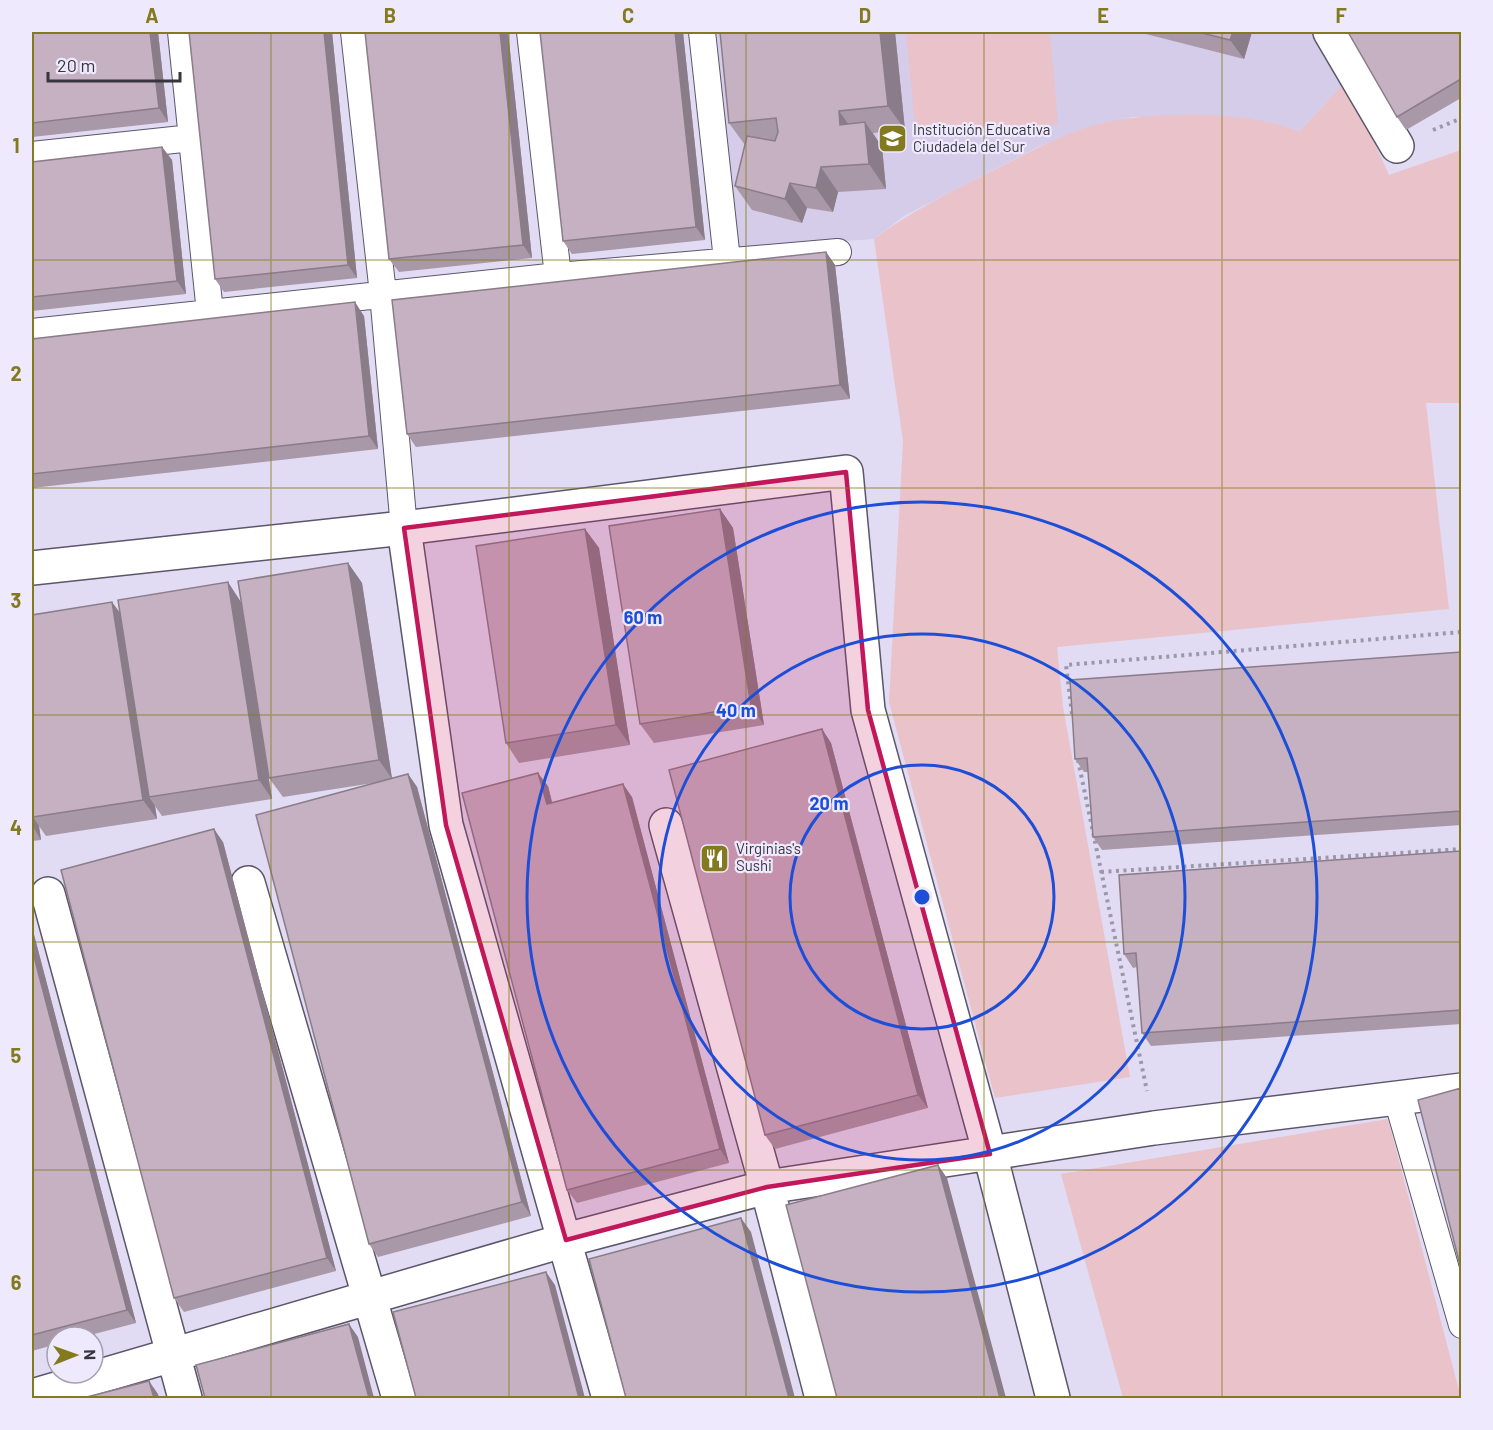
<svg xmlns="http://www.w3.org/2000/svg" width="1493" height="1430" viewBox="0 0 1493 1430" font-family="Barlow,sans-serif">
	<rect width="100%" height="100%" fill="#e1dbf3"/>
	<path fill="#d4cce9" d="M 713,32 L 1317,32 L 1346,81 L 1300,131 L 1252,119 L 1133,117 L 1089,127 L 1038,147 L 904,216 L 874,239 L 738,248 Z"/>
	<path fill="#eac2ca" d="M 906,32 L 1050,32 L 1058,124 L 916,137 Z
		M 1346,81 L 1389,175 L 1461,150 L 1461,403 L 1426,403 L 1449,609 L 1057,647 L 1063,707 L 1130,1077 L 995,1098 L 889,702 L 903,441 L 874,239 C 909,213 946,194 984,175 C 1018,158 1052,139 1088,127 C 1132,113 1206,112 1252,119 C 1268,121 1284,127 1300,131 Z
		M 1388,1119 L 1461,1398 L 1123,1398 L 1061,1174 Z"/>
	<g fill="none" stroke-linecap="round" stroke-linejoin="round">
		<defs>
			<path id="service" d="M 181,32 L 210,313
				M 354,32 L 383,294 L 404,528
				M 530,32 L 558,276
				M 702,32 L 727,260
				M 32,155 L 192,138
				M 32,332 L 558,276 L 838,252
				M 1397,1099 L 1462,1325"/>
			<path id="minor" d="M 1330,32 L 1397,146
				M 404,528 L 446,825 L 609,1398
				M 32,568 L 404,528 L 846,472 L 868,710 L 990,1154 L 1053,1398
				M 666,825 L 767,1187 L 822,1398
				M 248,883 L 399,1398
				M 48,894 L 185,1398
				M 32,1396 L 566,1240 L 767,1187 L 1154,1128 L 1462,1090"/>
		</defs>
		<use href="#service" stroke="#5b566a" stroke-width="28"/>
		<use href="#minor" stroke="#5b566a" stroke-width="36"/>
		<path stroke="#9c98aa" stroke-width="4" stroke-dasharray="3 4.5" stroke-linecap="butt" d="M 1433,130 L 1462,118
			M 1072,714 L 1066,665 L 1462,632
			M 1078,760 L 1147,1091
			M 1101,872 L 1462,849"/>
		<use href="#service" stroke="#fff" stroke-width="26"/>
		<use href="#minor" stroke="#fff" stroke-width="33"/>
	</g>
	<path fill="#a998a7" d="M 32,32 L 158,32 L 168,122 L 32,137 Z
		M 189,32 L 332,32 L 357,278 L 224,292 L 215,279 Z
		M 508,32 L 532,258 L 399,272 L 389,259 Z
		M 540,32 L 683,32 L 705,240 L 572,254 L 563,241 Z
		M 895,32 L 905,130 L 873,133 L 882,147 L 886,189 L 838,192 L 833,212 L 807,208 L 802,223 L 752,210 L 735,186 L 745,145 L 729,123 Z
		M 1138,32 L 1252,32 L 1244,59 Z
		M 1461,32 L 1461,98 L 1406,130 L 1397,117 Z
		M 162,147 L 172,160 L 186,294 L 32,311 L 32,162 Z
		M 826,252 L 835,265 L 850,399 L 416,447 L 407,434 Z
		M 364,316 L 378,449 L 32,488 L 32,339 Z
		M 720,509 L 733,528 L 764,725 L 654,743 L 640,724 Z
		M 585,529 L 599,548 L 630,745 L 519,763 L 506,743 Z
		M 348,563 L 362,583 L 392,778 L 408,774 L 417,787 L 531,1216 L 378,1257 L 369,1244 L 380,782 L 283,797 L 269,778 Z
		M 241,602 L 272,799 L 162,816 L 155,806 L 157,819 L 46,836 L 39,826 L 41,840 L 32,841 L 32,615 L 120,613 Z
		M 1461,652 L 1461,825 L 1102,850 L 1093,837 L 1088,772 L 1084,772 L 1075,759 Z
		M 822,729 L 831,743 L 928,1108 L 775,1149 L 765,1135 Z
		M 548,786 L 552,803 L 632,797 L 729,1163 L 577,1203 L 567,1190 Z
		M 223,842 L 336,1271 L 184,1312 L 174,1298 Z
		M 1461,851 L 1461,1024 L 1151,1046 L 1142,1033 L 1137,967 L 1133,968 L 1124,954 Z
		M 32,927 L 136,1323 L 83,1337 L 57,1337 L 57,1344 L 32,1351 Z"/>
	<path fill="#8a7c88" d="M 150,32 L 158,32 L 168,122 L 159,108 Z
		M 324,32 L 332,32 L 357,278 L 348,265 Z
		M 500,32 L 508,32 L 532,258 L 523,245 Z
		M 675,32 L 683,32 L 705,240 L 696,227 Z
		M 880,32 L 895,32 L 905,130 L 888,106 Z
		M 1233,32 L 1252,32 L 1244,59 L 1230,40 Z
		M 839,111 L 856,135 L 840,125 Z
		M 865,122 L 882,147 L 886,189 L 869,164 Z
		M 162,147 L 172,160 L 186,294 L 177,281 Z
		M 821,167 L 838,192 L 833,212 L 816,188 Z
		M 790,183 L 807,208 L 802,223 L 785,199 Z
		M 826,252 L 835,265 L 850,399 L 840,385 Z
		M 355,302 L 364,316 L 378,449 L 369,436 Z
		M 720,509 L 733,528 L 764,725 L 751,706 Z
		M 585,529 L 599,548 L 630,745 L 616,725 Z
		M 348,563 L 362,583 L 392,779 L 379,760 Z
		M 228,582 L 241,602 L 272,799 L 259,780 Z
		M 112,602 L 126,621 L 149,797 L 155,806 L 157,819 L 143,800 Z
		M 822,729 L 831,743 L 928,1108 L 918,1095 Z
		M 538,773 L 548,786 L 556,818 L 547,804 Z
		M 408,774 L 417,787 L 531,1216 L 522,1202 Z
		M 32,775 L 33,817 L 39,826 L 41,840 L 32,825 Z
		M 623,784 L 632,797 L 729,1163 L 720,1149 Z
		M 214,829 L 223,842 L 336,1271 L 327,1258 Z
		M 32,927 L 136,1323 L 127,1310 L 32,949 Z
		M 938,1165 L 947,1178 L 1006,1398 L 1000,1398 Z
		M 741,1218 L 751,1232 L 795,1398 L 789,1398 Z
		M 546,1272 L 555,1285 L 585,1398 L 579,1398 Z
		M 349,1324 L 358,1337 L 374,1398 L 369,1398 Z
		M 149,1381 L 158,1394 L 159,1398 L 154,1398 Z"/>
	<path fill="#c5b1c2" stroke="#8a7c88" stroke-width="1.5" d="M 32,32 L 150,32 L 159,108 L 32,123 Z
		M 189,32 L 324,32 L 348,265 L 215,279 Z
		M 365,32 L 500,32 L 523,245 L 389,259 Z
		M 540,32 L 675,32 L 696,227 L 563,241 Z
		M 720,32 L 880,32 L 888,106 L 839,111 L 840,125 L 865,122 L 869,164 L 821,167 L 816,188 L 790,183 L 785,199 L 735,186 L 747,136 L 775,141 L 778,132 L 776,118 L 729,123 Z
		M 1198,32 L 1233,32 L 1230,40 Z
		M 1348,32 L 1461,32 L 1461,79 L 1397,117 Z
		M 162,147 L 177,281 L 32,297 L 32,162 Z
		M 826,252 L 840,385 L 407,434 L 392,300 Z
		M 355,302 L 369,436 L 32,474 L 32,339 Z
		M 720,509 L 751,706 L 640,724 L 609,526 Z
		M 585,529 L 616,725 L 506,743 L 476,546 Z
		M 348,563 L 379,760 L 269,778 L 238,581 Z
		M 228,582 L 259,780 L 149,797 L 118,600 Z
		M 112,602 L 143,800 L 33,817 L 32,807 L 32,615 Z
		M 1461,652 L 1461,811 L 1093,837 L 1087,758 L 1075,759 L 1070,680 Z
		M 822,729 L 918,1095 L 765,1135 L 669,770 Z
		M 538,773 L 547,804 L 623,784 L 720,1149 L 567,1190 L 462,793 Z
		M 408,774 L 522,1202 L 369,1244 L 256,815 Z
		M 214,829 L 327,1258 L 174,1298 L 61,870 Z
		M 1461,851 L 1461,1010 L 1142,1033 L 1136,953 L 1124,954 L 1119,875 Z
		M 32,949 L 127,1310 L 32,1335 Z
		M 1461,1088 L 1461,1269 L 1418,1100 Z
		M 938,1165 L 1000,1398 L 837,1398 L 786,1205 Z
		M 741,1218 L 789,1398 L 626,1398 L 589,1259 Z
		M 546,1272 L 579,1398 L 416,1398 L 393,1312 Z
		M 349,1324 L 369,1398 L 205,1398 L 196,1365 Z
		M 149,1381 L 154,1398 L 83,1398 Z"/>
	<path fill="#c2185b" fill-opacity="0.2" stroke="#c2185b" stroke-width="4.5" stroke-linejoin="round" d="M 846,472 L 868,710 L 990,1154 L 767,1187 L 566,1240 L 446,825 L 404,528 Z"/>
	<path fill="none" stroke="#837a20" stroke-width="1.5" stroke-opacity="0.55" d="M 271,32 L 271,1398M 509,32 L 509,1398M 746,32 L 746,1398M 984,32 L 984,1398M 1222,32 L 1222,1398M 32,260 L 1462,260M 32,488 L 1462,488M 32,715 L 1462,715M 32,942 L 1462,942M 32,1170 L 1462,1170"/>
	<g fill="none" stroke="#1d4ed8" stroke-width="3">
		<circle cx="922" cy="897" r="132"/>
		<circle cx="922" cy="897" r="263"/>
		<circle cx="922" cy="897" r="395"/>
	</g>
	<defs>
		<symbol id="university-square" viewBox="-11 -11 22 22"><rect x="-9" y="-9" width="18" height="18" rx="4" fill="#837a20" stroke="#eee9fc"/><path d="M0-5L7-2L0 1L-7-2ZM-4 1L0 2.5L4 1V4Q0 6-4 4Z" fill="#fff"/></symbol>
		<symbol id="restaurant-square" viewBox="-11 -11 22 22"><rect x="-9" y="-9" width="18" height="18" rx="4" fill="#837a20" stroke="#eee9fc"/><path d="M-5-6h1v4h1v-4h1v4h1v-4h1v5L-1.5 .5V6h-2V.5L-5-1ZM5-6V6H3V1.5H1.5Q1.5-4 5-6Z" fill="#fff"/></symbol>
	</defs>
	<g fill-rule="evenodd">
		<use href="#university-square" x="876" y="122" width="33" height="33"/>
		<use href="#restaurant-square" x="698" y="842" width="33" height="33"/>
	</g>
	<g text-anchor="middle" stroke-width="4.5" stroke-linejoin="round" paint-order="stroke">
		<g font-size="15" fill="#38353f" stroke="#eee9fc" text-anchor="start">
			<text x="913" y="135">Institución Educativa<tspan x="913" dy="17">Ciudadela del Sur</tspan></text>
			<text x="736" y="854">Virginias's<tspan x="736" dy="17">Sushi</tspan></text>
		</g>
	</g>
	<circle cx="922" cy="897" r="9" fill="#1d4ed8" stroke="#eee9fc" stroke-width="3"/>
	<g font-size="18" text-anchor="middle" font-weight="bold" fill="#1d4ed8" stroke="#eee9fc" stroke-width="4.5" stroke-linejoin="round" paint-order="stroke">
		<text x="643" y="624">60 m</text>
		<text x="736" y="717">40 m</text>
		<text x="829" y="810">20 m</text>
	</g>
	<rect width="1493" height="1430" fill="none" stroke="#eee9fc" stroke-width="66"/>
	<g transform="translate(75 1355) rotate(89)"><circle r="28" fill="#eee9fc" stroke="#a5a1b0" stroke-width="1.5"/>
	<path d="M0-4.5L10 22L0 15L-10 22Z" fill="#837a20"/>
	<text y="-9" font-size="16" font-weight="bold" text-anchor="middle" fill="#38353f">N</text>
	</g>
	<path d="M48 72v9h132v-9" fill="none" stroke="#38353f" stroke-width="3"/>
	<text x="57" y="72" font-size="18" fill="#38353f" stroke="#eee9fc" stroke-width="4.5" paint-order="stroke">20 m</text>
	<rect x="33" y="33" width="1427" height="1364" fill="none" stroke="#837a20" stroke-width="2"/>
	<g font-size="20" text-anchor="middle" font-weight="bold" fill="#837a20">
		<text x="152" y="23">A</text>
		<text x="390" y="23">B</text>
		<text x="628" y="23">C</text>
		<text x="865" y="23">D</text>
		<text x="1103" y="23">E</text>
		<text x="1341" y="23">F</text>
		<text x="16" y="153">1</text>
		<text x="16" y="381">2</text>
		<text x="16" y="608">3</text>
		<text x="16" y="835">4</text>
		<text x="16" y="1063">5</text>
		<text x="16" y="1290">6</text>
	</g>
</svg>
